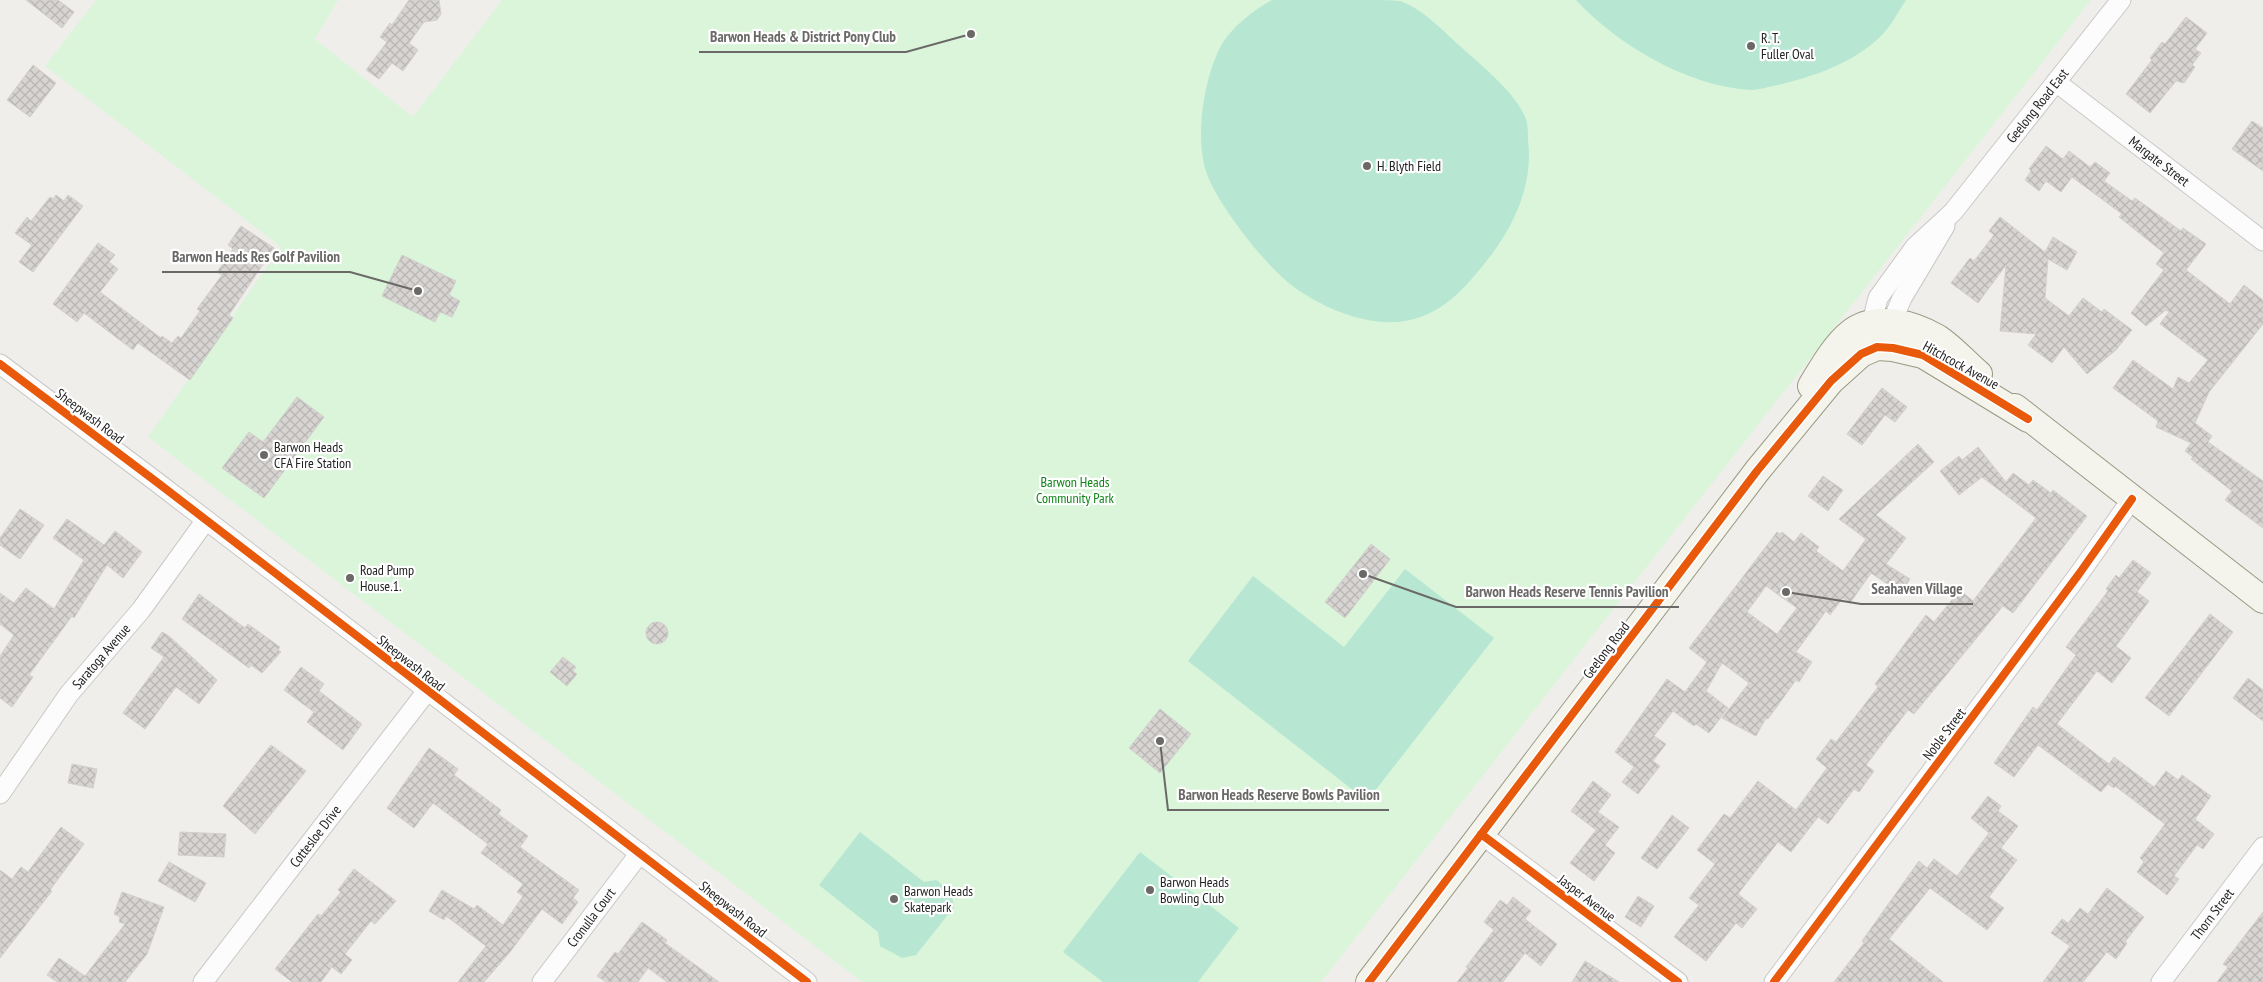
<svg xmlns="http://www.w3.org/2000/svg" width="2263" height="982" viewBox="0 0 2263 982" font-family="'PT Sans Narrow',sans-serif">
	<defs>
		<pattern id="building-cross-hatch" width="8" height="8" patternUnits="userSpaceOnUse" patternTransform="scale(1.25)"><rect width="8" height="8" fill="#d7d4d2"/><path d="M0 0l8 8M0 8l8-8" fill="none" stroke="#b8b6b4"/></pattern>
	</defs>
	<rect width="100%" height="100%" fill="#f0eeeb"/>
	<path fill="#daf5da" d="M 96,0 L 338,0 L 315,39 L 413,117 L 502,0 L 2091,0 L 1321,982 L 862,982 L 161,447 L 148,437 L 281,247 L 45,66 Z"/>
	<path fill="#b7e6d2" d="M 1272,0 C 1304,0 1337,0 1369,0 C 1378,0 1392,0 1400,1 C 1423,9 1443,31 1461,47 C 1482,66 1516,93 1526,119 C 1528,125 1528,134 1528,140 C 1533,182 1517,220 1492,254 C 1470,282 1447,312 1410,320 C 1372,329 1324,309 1294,287 C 1267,268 1218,205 1207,174 C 1194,139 1204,76 1222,44 C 1233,26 1254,10 1272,0 Z
		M 1576,0 L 1906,0 C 1898,12 1890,28 1880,37 C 1851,64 1815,76 1778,85 C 1770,86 1760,90 1752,90 C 1688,87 1618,45 1576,0 Z
		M 1405,569 L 1494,638 L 1367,801 L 1188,661 L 1253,576 L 1344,647 Z
		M 860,832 L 924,882 L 936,880 L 951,891 L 954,907 L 916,955 L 902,958 L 880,946 L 878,932 L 819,885 Z
		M 1140,852 L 1239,928 L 1198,982 L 1103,982 L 1063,952 Z"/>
	<path fill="url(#building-cross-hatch)" stroke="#d3d0cc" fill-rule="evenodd" d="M 26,0 L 58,0 L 74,12 L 62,28 Z
		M 409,0 L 439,0 L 441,14 L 437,20 L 424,22 L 409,43 L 418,50 L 403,71 L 392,63 L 379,79 L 366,70 L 387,42 L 380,37 L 390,23 L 392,25 Z
		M 2186,17 L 2207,33 L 2195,49 L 2201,53 L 2192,65 L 2195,67 L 2184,83 L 2176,81 L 2150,113 L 2126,94 L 2152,60 L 2150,58 L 2162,42 L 2165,44 Z
		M 33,65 L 56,83 L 30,117 L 7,100 Z
		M 2252,121 L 2263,128 L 2263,171 L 2232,149 Z
		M 2046,146 L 2063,159 L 2069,151 L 2090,167 L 2095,162 L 2110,173 L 2104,181 L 2132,201 L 2135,198 L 2181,231 L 2183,228 L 2206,244 L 2186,270 L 2230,304 L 2244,285 L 2263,300 L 2263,324 L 2209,392 L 2195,423 L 2212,436 L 2208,442 L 2263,481 L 2263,528 L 2225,500 L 2232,491 L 2191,459 L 2193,457 L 2185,451 L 2191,443 L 2156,427 L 2158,421 L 2113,388 L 2133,360 L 2173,389 L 2178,377 L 2189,383 L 2208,360 L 2160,324 L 2169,312 L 2166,310 L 2146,326 L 2131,313 L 2164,270 L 2156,264 L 2164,253 L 2119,217 L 2122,214 L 2072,177 L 2061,192 L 2046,181 L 2039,191 L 2025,180 L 2031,171 L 2029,169 Z
		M 56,195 L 64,201 L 68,195 L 83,206 L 33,272 L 19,262 L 32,245 L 15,233 L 27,217 L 31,221 L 50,197 L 53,199 Z
		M 2000,217 L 2045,252 L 2053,237 L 2077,252 L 2067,270 L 2048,259 L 2045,298 L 2069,316 L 2083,298 L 2102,312 L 2104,309 L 2132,330 L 2116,350 L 2087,374 L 2064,347 L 2052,363 L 2028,345 L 2036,334 L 2000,331 L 2006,265 L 1978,303 L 1951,283 L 1970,258 L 1974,261 L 1994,235 L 1989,231 Z
		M 241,226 L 274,248 L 229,315 L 233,318 L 190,380 L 138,343 L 133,350 L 84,313 L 77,322 L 53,304 L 98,243 L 115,255 L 109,262 L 118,269 L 100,292 L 161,338 L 162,336 L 172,343 L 178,336 L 181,338 L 200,311 L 197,309 L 222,275 L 217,272 L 233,249 L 228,245 Z
		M 402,255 L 456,281 L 449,295 L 460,301 L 452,317 L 440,312 L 435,322 L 382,296 Z
		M 1882,388 L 1907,407 L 1895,422 L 1885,415 L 1862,445 L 1847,434 Z
		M 297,397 L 324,417 L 264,498 L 222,468 L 249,432 L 263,442 Z
		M 1918,444 L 1934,462 L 1876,515 L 1906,538 L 1886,564 L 1910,579 L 1901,593 L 1871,573 L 1850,603 L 1843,598 L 1830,615 L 1826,611 L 1796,652 L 1812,662 L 1799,682 L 1796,680 L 1768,719 L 1766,718 L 1756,736 L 1722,718 L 1749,683 L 1722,663 L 1706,691 L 1728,708 L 1709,733 L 1696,724 L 1694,726 L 1673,711 L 1654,736 L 1666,744 L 1653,761 L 1660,766 L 1638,794 L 1622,782 L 1634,767 L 1615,752 L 1667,679 L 1685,692 L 1707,662 L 1689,648 L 1777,532 L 1780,534 L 1782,532 L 1794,542 L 1801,533 L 1819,547 L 1816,551 L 1843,571 L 1866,539 L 1839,519 ZM 1766,586 L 1797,608 L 1777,634 L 1747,612 Z
		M 1978,447 L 2006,482 L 2013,473 L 2029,485 L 2033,480 L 2051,493 L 2053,490 L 2087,516 L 2013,613 L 2003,606 L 1914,714 L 1908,710 L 1866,765 L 1874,771 L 1859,792 L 1854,789 L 1828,824 L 1818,817 L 1791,852 L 1778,842 L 1738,894 L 1757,909 L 1742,928 L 1736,923 L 1706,961 L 1674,937 L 1699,905 L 1689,898 L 1715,864 L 1697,850 L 1724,814 L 1730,818 L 1758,781 L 1796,810 L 1827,768 L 1816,759 L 1831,739 L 1836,742 L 1878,687 L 1875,684 L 1926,615 L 1934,622 L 1960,590 L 1973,601 L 2036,518 L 1982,477 L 1959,495 L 1940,471 L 1959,456 L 1962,460 Z
		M 1823,476 L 1843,490 L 1828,511 L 1808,496 Z
		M 20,509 L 44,525 L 20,559 L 0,545 L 0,538 Z
		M 67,519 L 104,545 L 115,531 L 142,552 L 123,578 L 107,565 L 74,618 L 72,616 L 29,675 L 33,677 L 12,707 L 0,698 L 0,656 L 14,635 L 0,624 L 0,593 L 14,603 L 26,588 L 54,609 L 84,560 L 53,538 Z
		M 1371,544 L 1390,559 L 1345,618 L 1325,602 Z
		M 2133,560 L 2151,573 L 2137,592 L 2149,601 L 2116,646 L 2131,658 L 2112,683 L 2097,671 L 2057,724 L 2109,764 L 2114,757 L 2154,787 L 2166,771 L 2178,780 L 2182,775 L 2211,796 L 2195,819 L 2214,834 L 2203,849 L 2197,845 L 2174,876 L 2179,879 L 2167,895 L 2137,872 L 2144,862 L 2140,858 L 2165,824 L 2115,786 L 2114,788 L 2108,784 L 2101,792 L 2038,745 L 2014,777 L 1994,763 L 2033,707 L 2037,710 L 2076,655 L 2066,647 L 2108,591 L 2106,589 L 2116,575 L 2119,578 Z
		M 199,594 L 245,628 L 248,624 L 280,647 L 278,650 L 281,652 L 262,673 L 251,665 L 249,668 L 182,619 Z
		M 2210,614 L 2233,632 L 2169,716 L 2145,698 Z
		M646 633a11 11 0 1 1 22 0a11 11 0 1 1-22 0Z
		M 162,632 L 169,636 L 217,680 L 199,704 L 176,687 L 145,729 L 123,713 L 164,657 L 151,648 Z
		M 563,657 L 576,667 L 573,671 L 577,674 L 567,686 L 550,672 Z
		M 301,667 L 324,684 L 319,691 L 362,724 L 343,750 L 307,722 L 314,712 L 284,690 Z
		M 2248,678 L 2263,690 L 2263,721 L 2233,698 Z
		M 1160,709 L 1191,734 L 1160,773 L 1129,748 Z
		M 271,745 L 306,771 L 255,834 L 223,806 Z
		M 429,748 L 458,769 L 454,775 L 501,810 L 498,814 L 528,836 L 520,847 L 579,890 L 573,898 L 578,902 L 562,924 L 542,909 L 510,952 L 484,982 L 458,982 L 486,946 L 446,916 L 444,920 L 429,911 L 442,890 L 474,909 L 477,905 L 503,925 L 523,896 L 517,892 L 523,884 L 481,853 L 488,844 L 433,803 L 414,828 L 387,808 Z
		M 72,764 L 97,769 L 93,788 L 68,783 Z
		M 1593,781 L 1611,795 L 1598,812 L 1619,827 L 1605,845 L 1615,853 L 1594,881 L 1570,863 L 1596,830 L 1571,811 Z
		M 1988,796 L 2001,806 L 1998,811 L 2018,826 L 2001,848 L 2017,860 L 1989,897 L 2004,908 L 1987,930 L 1930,888 L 1889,939 L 1943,982 L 1834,982 L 1864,943 L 1862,941 L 1919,861 L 1927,868 L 1934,859 L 1957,876 L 1989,833 L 1971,818 Z
		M 1672,815 L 1689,828 L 1657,869 L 1641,858 Z
		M 61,827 L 84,844 L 50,890 L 52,891 L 0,958 L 0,870 L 12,879 L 21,867 L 28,872 Z
		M 180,832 L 226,834 L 224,857 L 178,855 Z
		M 169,862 L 206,883 L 195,902 L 158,881 Z
		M 354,869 L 396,901 L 375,924 L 371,921 L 345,954 L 352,960 L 341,974 L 332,967 L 321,982 L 292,982 L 275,969 L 318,914 L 321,916 L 341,892 L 338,890 Z
		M 2107,888 L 2144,917 L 2125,942 L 2127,943 L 2116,959 L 2107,952 L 2083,982 L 2043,982 L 2070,946 L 2051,933 L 2062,919 L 2068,923 L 2080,908 L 2088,914 Z
		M 122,892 L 164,907 L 147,954 L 125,982 L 57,982 L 47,975 L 59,958 L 85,976 L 125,924 L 119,922 L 120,917 L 114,914 Z
		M 1638,896 L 1654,906 L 1641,927 L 1625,917 Z
		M 1513,897 L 1531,911 L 1525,919 L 1557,944 L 1541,966 L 1525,953 L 1503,982 L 1457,982 L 1468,968 L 1466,967 L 1494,930 L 1484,922 L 1500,900 L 1507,905 Z
		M 2263,912 L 2263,982 L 2217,982 L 2228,967 L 2223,964 Z
		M 642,922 L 667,940 L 665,943 L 719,982 L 667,982 L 648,968 L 638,982 L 606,982 L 597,976 L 615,952 L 618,954 Z
		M 1585,961 L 1619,982 L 1572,982 Z"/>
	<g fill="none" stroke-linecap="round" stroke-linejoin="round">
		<defs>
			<g id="street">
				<path id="s1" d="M 2056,82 L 2263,241"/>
				<path id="s2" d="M 1872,322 L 1878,298 L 1915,247 L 1953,212 L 2121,0"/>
				<path d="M 1892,322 L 1902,298 L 1945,226"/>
				<path d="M 0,364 L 158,483 L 807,982"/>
				<path id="s3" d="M 0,794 L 69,694 L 141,610 L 206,520"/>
				<path d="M 1481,834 L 1678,982"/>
				<path id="s4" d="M 203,982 L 427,691"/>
				<path id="s5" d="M 542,982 L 640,853"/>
				<path d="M 1774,982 L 2079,574 L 2132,499"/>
				<path id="s6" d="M 2161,982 L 2263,847"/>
			</g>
			<path id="secondary" d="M 1811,386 C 1822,368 1834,346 1850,333 C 1875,313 1913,323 1938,338 C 1953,348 1965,362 1979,374
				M 2015,407 L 2263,600
				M 1369,982 L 1757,471 L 1831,381 L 1861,354 L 1877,347 L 1893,348 L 1923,355 L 2028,419"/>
		</defs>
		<use href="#street" stroke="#c9c8c7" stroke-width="21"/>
		<use href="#secondary" stroke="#999a82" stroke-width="28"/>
		<use href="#street" stroke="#fdfcfc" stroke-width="19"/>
		<use href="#secondary" stroke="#f4f4ed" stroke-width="26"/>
		<defs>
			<path id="cycleway" d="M 0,364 L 158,483 L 807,982
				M 1481,834 L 1678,982
				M 1369,982 L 1757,471 L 1831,381 L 1861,354 L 1877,347 L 1893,348 L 1923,355 L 2028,419
				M 1774,982 L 2079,574 L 2132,499"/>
		</defs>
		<use href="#cycleway" stroke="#fff" stroke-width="11"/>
		<use href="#cycleway" stroke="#e8590c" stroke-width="8"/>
	</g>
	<g fill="#6a6968" stroke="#fff" stroke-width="2">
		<circle cx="1751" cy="46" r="5"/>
		<circle cx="1367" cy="166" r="5"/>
		<circle cx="264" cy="455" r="5"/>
		<circle cx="350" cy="578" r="5"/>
		<circle cx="1150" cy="890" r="5"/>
		<circle cx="894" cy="899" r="5"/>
	</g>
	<g text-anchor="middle" stroke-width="4.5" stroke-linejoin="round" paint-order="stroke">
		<g font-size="14" fill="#222" stroke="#fff" text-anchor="start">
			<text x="1761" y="43">R. T.<tspan x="1761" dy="16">Fuller Oval</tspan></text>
			<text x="1377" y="171">H. Blyth Field</text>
			<text x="274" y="452">Barwon Heads<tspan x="274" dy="16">CFA Fire Station</tspan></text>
			<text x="360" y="575">Road Pump<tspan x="360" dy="16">House.1.</tspan></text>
			<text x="1160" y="887">Barwon Heads<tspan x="1160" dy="16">Bowling Club</tspan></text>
			<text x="904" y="896">Barwon Heads<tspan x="904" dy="16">Skatepark</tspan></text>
		</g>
		<g font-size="14" fill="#222" stroke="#fff">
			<text dy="5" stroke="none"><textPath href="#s2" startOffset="275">Geelong Road East</textPath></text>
			<text dy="5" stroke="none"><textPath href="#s1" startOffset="130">Margate Street</textPath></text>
			<text transform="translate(1961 365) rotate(29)" y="5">Hitchcock Avenue</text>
			<text transform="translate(90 416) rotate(37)" y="5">Sheepwash Road</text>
			<text transform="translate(1606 650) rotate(-53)" y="5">Geelong Road</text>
			<text dy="5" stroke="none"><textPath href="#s3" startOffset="171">Saratoga Avenue</textPath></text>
			<text transform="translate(411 663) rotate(38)" y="5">Sheepwash Road</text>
			<text transform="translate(1944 734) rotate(-53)" y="5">Noble Street</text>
			<text dy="5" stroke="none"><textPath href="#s4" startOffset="184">Cottesloe Drive</textPath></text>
			<text transform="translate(1587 898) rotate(37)" y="5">Jasper Avenue</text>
			<text transform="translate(733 909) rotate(38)" y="5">Sheepwash Road</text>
			<text dy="5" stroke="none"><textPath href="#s6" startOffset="85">Thorn Street</textPath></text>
			<text dy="5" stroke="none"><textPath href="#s5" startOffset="81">Cronulla Court</textPath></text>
		</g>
		<g font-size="14" fill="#0c8416" stroke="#fff">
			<text x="1075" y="487">Barwon Heads<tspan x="1075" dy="16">Community Park</tspan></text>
		</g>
	</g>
	<path fill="none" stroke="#6a6968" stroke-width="2" d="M971 34L906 52H699M418 291L350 272H162M1786 592L1861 604H1973M1363 574L1456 607H1679M1160 741L1168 810H1389"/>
	<g fill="#6a6968" stroke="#fff" stroke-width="2">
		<circle cx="971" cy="34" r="5"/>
		<circle cx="418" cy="291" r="5"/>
		<circle cx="1786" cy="592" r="5"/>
		<circle cx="1363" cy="574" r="5"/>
		<circle cx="1160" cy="741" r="5"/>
	</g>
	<g font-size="15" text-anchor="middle" font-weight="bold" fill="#6a6968" stroke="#fff" stroke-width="4.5" stroke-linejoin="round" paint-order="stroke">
		<text x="803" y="42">Barwon Heads &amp; District Pony Club</text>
		<text x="256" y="262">Barwon Heads Res Golf Pavilion</text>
		<text x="1917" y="594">Seahaven Village</text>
		<text x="1567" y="597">Barwon Heads Reserve Tennis Pavilion</text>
		<text x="1279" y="800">Barwon Heads Reserve Bowls Pavilion</text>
	</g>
</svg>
